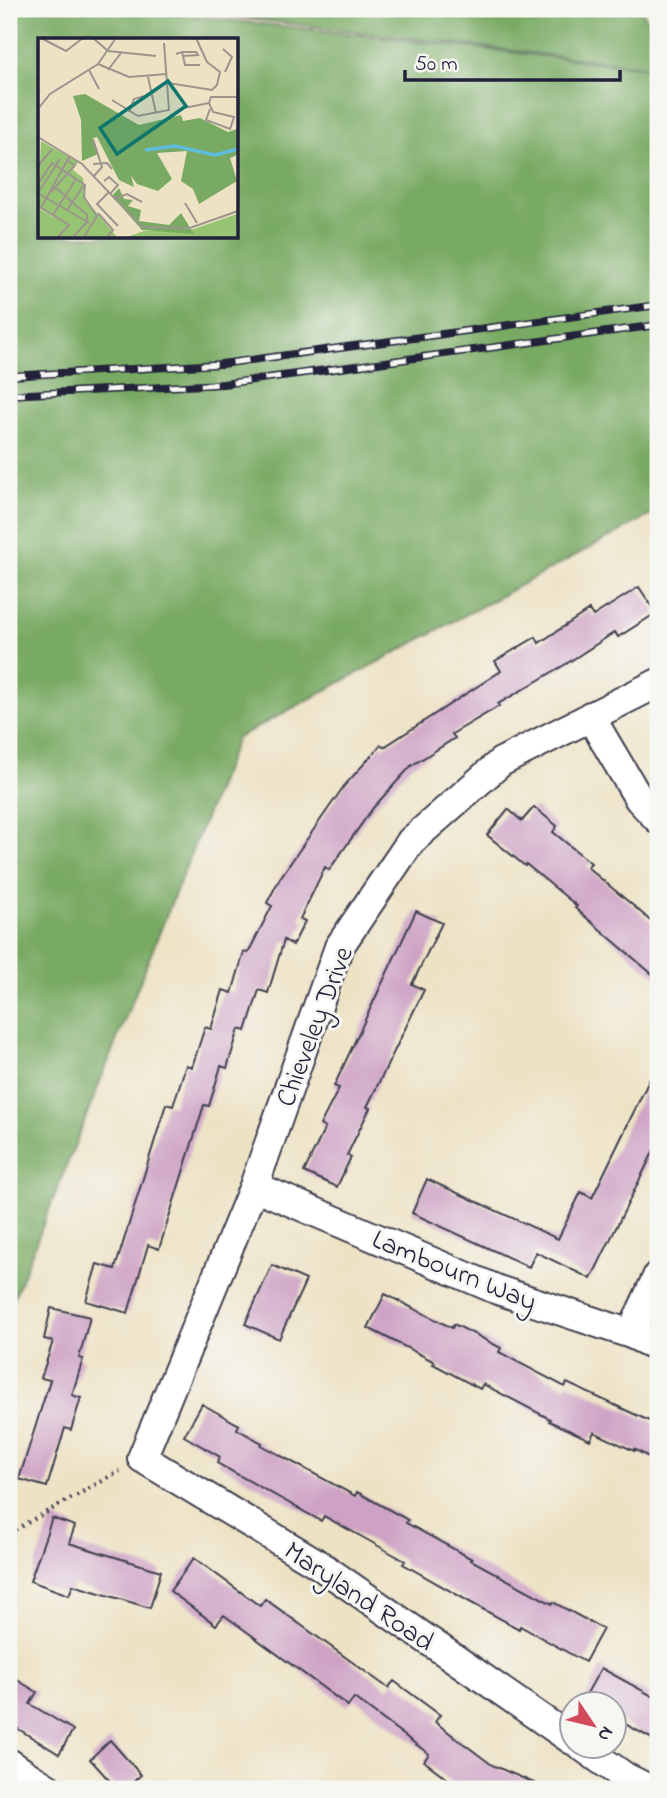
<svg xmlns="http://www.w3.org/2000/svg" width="667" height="1798" viewBox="0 0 667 1798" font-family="'Indie Flower',sans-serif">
	<rect width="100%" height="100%" fill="#f6f6f2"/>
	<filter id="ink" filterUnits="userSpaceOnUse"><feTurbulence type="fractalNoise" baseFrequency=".0143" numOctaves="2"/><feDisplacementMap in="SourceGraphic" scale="14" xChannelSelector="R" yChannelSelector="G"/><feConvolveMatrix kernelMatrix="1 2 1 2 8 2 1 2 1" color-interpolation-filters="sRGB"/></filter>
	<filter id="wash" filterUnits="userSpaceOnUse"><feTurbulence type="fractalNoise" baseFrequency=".00686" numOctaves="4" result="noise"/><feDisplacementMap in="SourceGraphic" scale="28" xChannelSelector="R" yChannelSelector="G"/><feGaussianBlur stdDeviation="1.57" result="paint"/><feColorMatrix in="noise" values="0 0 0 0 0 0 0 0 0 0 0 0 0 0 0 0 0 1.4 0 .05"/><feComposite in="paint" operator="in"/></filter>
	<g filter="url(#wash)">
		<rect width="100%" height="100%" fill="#ede2c4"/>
		<path fill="#79aa64" stroke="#4e6650" stroke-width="2" fill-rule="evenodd" d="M 9,9 L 131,9 L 658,69 L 658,511 L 237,738 L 9,1310 ZM 40,40 L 236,40 L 236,236 L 40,236 Z
			M 168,9 L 641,9 L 658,38 L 658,68 Z"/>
		<g id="blocks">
			<path fill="#cda2c4" d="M 639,587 L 656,613 L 618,637 L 615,632 L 566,664 L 498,704 L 499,706 L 452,734 L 455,738 L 411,766 L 373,808 L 329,870 L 325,867 L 300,919 L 305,921 L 293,945 L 284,940 L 268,993 L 259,990 L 246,1031 L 239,1029 L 227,1068 L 221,1066 L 209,1106 L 204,1105 L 159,1249 L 148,1245 L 128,1313 L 86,1301 L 97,1264 L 115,1269 L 166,1104 L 173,1106 L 186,1065 L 192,1067 L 205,1027 L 211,1029 L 223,990 L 232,993 L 244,952 L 248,953 L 272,906 L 267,903 L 280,878 L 344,786 L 381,745 L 384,747 L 501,671 L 495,661 L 536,637 L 539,643 L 589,610 L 593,616 Z
				M 534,807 L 557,826 L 553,832 L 591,863 L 587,867 L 636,908 L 658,928 L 658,979 L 575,908 L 577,906 L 526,864 L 525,866 L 487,835 L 508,809 L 522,821 Z
				M 416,911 L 442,923 L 412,984 L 424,990 L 367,1107 L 370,1108 L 347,1155 L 351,1157 L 337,1187 L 304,1172 L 325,1128 L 320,1125 L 339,1088 L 334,1086 Z
				M 658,1062 L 658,1142 L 591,1279 L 536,1252 L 529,1267 L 412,1213 L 427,1179 L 558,1239 L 581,1192 L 592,1198 Z
				M 272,1265 L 306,1280 L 279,1339 L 245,1324 Z
				M 385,1294 L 452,1328 L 454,1324 L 478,1336 L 501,1348 L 499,1352 L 565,1387 L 567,1383 L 658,1425 L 658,1462 L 634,1449 L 634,1451 L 594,1432 L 590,1440 L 549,1421 L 550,1419 L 483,1384 L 480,1389 L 433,1364 L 435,1362 L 368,1328 Z
				M 51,1308 L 90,1317 L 79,1358 L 83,1359 L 72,1395 L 81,1398 L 71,1430 L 65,1428 L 47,1487 L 19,1479 L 50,1380 L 41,1378 L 53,1341 L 44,1339 Z
				M 202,1404 L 239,1425 L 237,1429 L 262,1443 L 261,1445 L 355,1496 L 357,1492 L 408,1520 L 406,1523 L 472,1559 L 471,1560 L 552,1604 L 553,1602 L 603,1629 L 585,1662 L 520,1626 L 519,1629 L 468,1601 L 403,1564 L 405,1561 L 364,1538 L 324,1516 L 321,1521 L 217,1463 L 220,1457 L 184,1436 Z
				M 52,1518 L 75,1526 L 69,1543 L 161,1571 L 150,1608 L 73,1585 L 69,1595 L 30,1581 Z
				M 194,1558 L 260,1606 L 265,1599 L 388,1688 L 394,1681 L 440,1715 L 435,1722 L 492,1765 L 548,1789 L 461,1789 L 424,1761 L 429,1754 L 354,1698 L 348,1706 L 224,1615 L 216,1625 L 170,1591 Z
				M 601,1668 L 658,1699 L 658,1742 L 614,1718 L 614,1704 L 581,1704 Z
				M 9,1675 L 37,1692 L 30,1704 L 73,1730 L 59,1754 L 15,1727 L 9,1736 Z
				M 110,1740 L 141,1775 L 125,1789 L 117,1789 L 90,1759 Z"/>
		</g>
	</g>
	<g filter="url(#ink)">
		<use href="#blocks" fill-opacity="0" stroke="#403f50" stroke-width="2"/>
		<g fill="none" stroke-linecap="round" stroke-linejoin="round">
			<defs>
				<path id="minor" d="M 590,716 L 639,799 L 658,819
					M 254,1186 L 498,1290 L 631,1334 L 658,1347
					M 631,1334 L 658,1275
					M 572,1740 L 318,1564 L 142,1458 L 254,1186 L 339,947 L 411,841 L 501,762 L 658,683
					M 580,1745 L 625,1777 L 649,1789
					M 9,1763 L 28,1776 L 20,1789
					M 28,1776 L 49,1789"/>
			</defs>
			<use href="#minor" stroke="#403f50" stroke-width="32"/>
			<path stroke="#403f50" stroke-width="4.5" stroke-dasharray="2 5" stroke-linecap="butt" d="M 9,1533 L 120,1471"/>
			<use href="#minor" stroke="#fff" stroke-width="28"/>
			<defs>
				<path id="rail" d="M 9,376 L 221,364 L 658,305
					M 9,395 L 223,384 L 658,325"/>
			</defs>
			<use href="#rail" stroke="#22223b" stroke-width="8"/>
			<use href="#rail" stroke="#f6f6f2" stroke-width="5" stroke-dasharray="16" stroke-linecap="butt"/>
		</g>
	</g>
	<g text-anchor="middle" stroke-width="6" stroke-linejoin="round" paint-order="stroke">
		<g font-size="28" fill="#22223b" stroke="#f6f6f2">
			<text transform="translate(313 1026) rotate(-69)" y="10">Chieveley Drive</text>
			<text transform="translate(455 1269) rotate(22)" y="10">Lambourn Way</text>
			<text transform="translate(360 1595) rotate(34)" y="10">Maryland Road</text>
		</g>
	</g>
	<g transform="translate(38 38)">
		<rect width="200" height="200" fill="#ede2c4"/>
		<path d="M 3,103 L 40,124 L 35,132 L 45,140 L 48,162 L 79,199 L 0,199 L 0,170 L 22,183 L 0,169 ZM 199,176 L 199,199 L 89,199 L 106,193 L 153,192 Z" fill="#97c472"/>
		<path d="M 47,56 L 101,87 L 143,77 L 145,83 L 162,80 L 190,94 L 199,91 L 199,117 L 192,120 L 199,143 L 161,166 L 155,151 L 143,143 L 149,113 L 119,115 L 134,141 L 120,153 L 99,146 L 93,138 L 96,149 L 81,142 L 59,99 L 55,100 L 60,116 L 44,123 L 43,82 L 35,58 ZM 81,150 L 86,161 L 95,162 L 90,168 L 103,172 L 101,183 L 131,187 L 143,175 L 156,196 L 104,192 L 74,158 Z" fill="#79aa64"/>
		<path fill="none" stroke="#5fbcdd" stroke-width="3.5" d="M 107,112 L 137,108 L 177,117 L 200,111"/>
		<path fill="none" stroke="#9c958d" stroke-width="2" d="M 3,0 L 28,13 L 45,0M 55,0 L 70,13 L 118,18M 185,11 L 194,19 L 187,34M 138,16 L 144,14 L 158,14 L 160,17 L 145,18 L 144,14M 145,18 L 147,27 L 162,27M 60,26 L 91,39 L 129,36M 51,32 L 61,51M 70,32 L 83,15M 110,39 L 118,75M 130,45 L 174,52 L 179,47 L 182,34 L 169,24 L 158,0M 74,62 L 100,78 L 131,72 L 126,5M 171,65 L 175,74 L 196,79 L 192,91 L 168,82 L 172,71M 171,65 L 173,59 L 200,59M 146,70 L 171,65M 0,71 L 12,56 L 60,26 L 78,0M 91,74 L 96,61 L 113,56M 0,99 L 44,126 L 104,189 L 152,190 L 200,173M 55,101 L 64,129 L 56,138M 55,126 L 69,125 L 74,131M 0,128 L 14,111M 66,143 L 71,139 L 80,147 L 72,156M 0,146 L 14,125 L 47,147 L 46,159 L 59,178 L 46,199M 17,149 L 49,177 L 49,184 L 35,199M 13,154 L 37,127 L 28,122M 71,154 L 59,166 L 80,188M 0,155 L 51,185M 0,155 L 22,121M 76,161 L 89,156 L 104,164M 147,165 L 159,185M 0,168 L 31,187 L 20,199M 3,170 L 31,119M 29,172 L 46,147M 60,175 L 75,192 L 69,199M 15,177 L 38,141"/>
		<path fill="#0f766e" fill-opacity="0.15" stroke="#0f766e" stroke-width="3.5" d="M 130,43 L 148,68 L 79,116 L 62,90 Z"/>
		<rect width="200" height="200" fill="none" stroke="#22223b" stroke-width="3.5"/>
	</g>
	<rect width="667" height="1798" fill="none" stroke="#f6f6f2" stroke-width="35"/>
	<g transform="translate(593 1725) rotate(125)"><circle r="33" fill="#f6f6f2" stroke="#a1a1a9" stroke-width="2"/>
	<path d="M0-5L12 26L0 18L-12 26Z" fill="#d1495b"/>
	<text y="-10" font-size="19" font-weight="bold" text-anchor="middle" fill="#22223b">N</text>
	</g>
	<path d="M405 70v10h215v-10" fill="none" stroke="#22223b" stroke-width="3.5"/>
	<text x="415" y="70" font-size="21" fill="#22223b" stroke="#f6f6f2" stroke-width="5" paint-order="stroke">50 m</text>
</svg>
